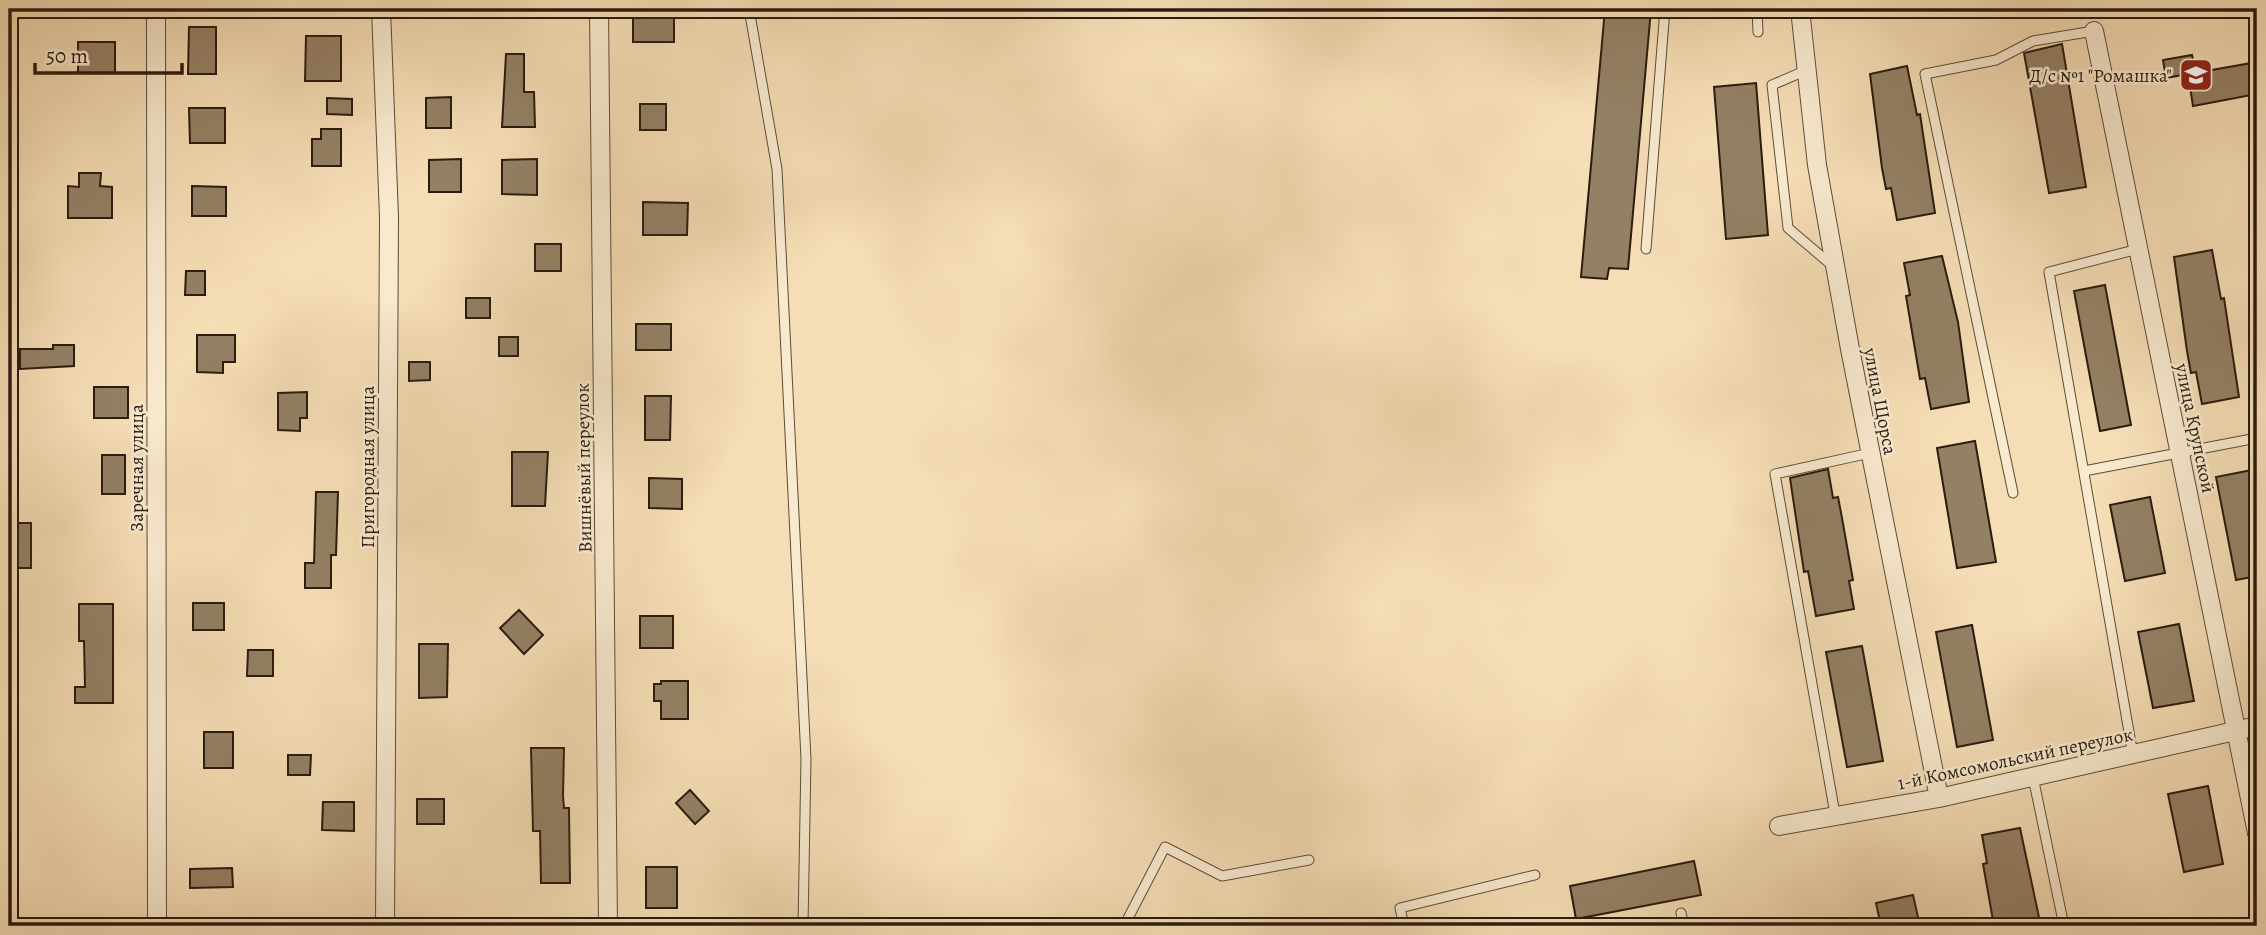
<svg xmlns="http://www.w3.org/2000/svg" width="2266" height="935" viewBox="0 0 2266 935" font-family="Alegreya,serif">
	<rect width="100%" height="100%" fill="#f5ddb5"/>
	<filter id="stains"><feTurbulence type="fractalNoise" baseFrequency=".00286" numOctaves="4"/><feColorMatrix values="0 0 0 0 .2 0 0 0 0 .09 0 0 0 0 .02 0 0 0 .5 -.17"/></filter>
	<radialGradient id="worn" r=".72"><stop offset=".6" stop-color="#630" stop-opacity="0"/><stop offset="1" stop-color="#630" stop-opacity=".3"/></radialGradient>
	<path fill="#948065" stroke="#2a1c0f" stroke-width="2" d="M 1605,9 L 1651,9 L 1628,269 L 1609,268 L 1607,279 L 1581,277 Z
		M 633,10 L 674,11 L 674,42 L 633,42 Z
		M 189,27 L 216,27 L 216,74 L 188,74 Z
		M 306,36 L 341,36 L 341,81 L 305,81 Z
		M 78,42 L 115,42 L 115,73 L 78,73 Z
		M 2062,44 L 2086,187 L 2049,193 L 2024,53 Z
		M 506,54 L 524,54 L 524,92 L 534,92 L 535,127 L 502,127 Z
		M 2192,55 L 2196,73 L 2189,74 L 2257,62 L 2257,94 L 2193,106 L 2188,74 L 2166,78 L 2163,60 Z
		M 1907,66 L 1917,115 L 1920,114 L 1935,213 L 1897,220 L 1891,188 L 1886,189 L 1882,168 L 1870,74 Z
		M 1756,83 L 1768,235 L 1726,239 L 1714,87 Z
		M 451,97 L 451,128 L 426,128 L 426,98 Z
		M 327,98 L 352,99 L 352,115 L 327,114 Z
		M 640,104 L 666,104 L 666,130 L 640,130 Z
		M 189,108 L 225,108 L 225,143 L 190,143 Z
		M 321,129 L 341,129 L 341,166 L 312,166 L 312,139 L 321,139 Z
		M 461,159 L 461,192 L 429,192 L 429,160 Z
		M 537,159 L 537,195 L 502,194 L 502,160 Z
		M 79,173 L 101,173 L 100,186 L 112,187 L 112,218 L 68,218 L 68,186 L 79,187 Z
		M 192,186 L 226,187 L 226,216 L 192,216 Z
		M 643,202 L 688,203 L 687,235 L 643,235 Z
		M 535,244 L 561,244 L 561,271 L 535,271 Z
		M 2212,250 L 2221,299 L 2224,298 L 2239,397 L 2202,404 L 2196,372 L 2191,373 L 2187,351 L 2174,257 Z
		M 1942,256 L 1958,322 L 1969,402 L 1931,409 L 1925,378 L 1920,379 L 1906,296 L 1910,295 L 1904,263 Z
		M 186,271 L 205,271 L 205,295 L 185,295 Z
		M 2105,285 L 2131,425 L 2100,431 L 2074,291 Z
		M 466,298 L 490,298 L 490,318 L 466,318 Z
		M 636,324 L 671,324 L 671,350 L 636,350 Z
		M 197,335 L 235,335 L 235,362 L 223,362 L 223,373 L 197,372 Z
		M 499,337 L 518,337 L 518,356 L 499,356 Z
		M 53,345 L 74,345 L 74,366 L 20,369 L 20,349 L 53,349 Z
		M 409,362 L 430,362 L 430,380 L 409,381 Z
		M 94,387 L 128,387 L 128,418 L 94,418 Z
		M 307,392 L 307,418 L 300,418 L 300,431 L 278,430 L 278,393 Z
		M 645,396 L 671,396 L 670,440 L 645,440 Z
		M 1975,441 L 1996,562 L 1957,568 L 1937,448 Z
		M 512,452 L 548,452 L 545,506 L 512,506 Z
		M 102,455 L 125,455 L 125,494 L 102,494 Z
		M 1828,469 L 1833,498 L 1838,497 L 1842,518 L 1853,580 L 1849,581 L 1854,609 L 1816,616 L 1808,571 L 1804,572 L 1790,478 Z
		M 2257,469 L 2257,576 L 2236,580 L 2216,477 Z
		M 649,478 L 682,479 L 682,509 L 649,508 Z
		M 316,492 L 338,492 L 336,555 L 331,555 L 331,588 L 305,588 L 305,563 L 314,563 Z
		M 2150,497 L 2165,573 L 2125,581 L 2110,505 Z
		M 9,523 L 31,523 L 31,568 L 9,568 Z
		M 193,603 L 224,603 L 224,630 L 193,630 Z
		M 79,604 L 113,604 L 113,703 L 75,703 L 75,687 L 85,687 L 84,641 L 79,641 Z
		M 519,610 L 543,635 L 524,654 L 500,628 Z
		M 640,616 L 673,616 L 673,648 L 640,648 Z
		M 2179,624 L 2194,701 L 2153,708 L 2138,632 Z
		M 1972,625 L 1993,740 L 1957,747 L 1936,632 Z
		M 419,644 L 448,644 L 447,697 L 419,698 Z
		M 1862,646 L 1883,761 L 1847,767 L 1826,652 Z
		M 248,650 L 273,650 L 273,676 L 247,676 Z
		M 661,681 L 688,681 L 688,719 L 661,719 L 661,701 L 654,701 L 654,684 L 661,684 Z
		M 204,732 L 233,732 L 233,768 L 204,768 Z
		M 531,748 L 564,748 L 563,796 L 564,808 L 569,808 L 570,883 L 541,883 L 540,831 L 533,831 Z
		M 288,755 L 311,755 L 310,775 L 288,775 Z
		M 2208,786 L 2223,864 L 2184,872 L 2168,794 Z
		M 690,790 L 709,811 L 695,824 L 676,803 Z
		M 417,799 L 444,799 L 444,824 L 417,824 Z
		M 323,802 L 354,802 L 354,831 L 322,830 Z
		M 2020,828 L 2040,922 L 2038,926 L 1994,926 L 1983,864 L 1987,863 L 1982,835 Z
		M 1694,861 L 1701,895 L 1576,919 L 1570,886 Z
		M 646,867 L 677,867 L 677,908 L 646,908 Z
		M 232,868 L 233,887 L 190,888 L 190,869 Z
		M 1913,895 L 1920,926 L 1881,926 L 1876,903 Z"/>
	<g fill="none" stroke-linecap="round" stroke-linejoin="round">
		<defs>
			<path id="lane" d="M 749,9 L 777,169 L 806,759 L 803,926
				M 1757,9 L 1758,32
				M 1807,70 L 1772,85 L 1788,228 L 1834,267
				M 1646,249 L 1665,9
				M 2084,471 L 2257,438
				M 2013,493 L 1925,74 L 1996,60 L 2033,41 L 2094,31
				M 2133,755 L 2049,272 L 2138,249
				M 2033,777 L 2064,926
				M 1835,814 L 1775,474 L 1870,453
				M 1681,913 L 1684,926
				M 1124,926 L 1165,847 L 1222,876 L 1309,860
				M 1404,926 L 1400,908 L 1535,875"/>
			<path id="street" d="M 156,9 L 157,926
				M 381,9 L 389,217 L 385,926
				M 599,9 L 608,926
				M 1800,9 L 1817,165 L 1850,349 L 1939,798
				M 2094,31 L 2257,833
				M 1779,826 L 1939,798 L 2257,726"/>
		</defs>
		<use href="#lane" stroke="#5d4c38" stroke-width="11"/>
		<use href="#street" stroke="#5d4c38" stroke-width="20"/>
		<use href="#lane" stroke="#f8e9cf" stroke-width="9"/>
		<use href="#street" stroke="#f8e9cf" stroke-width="18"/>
	</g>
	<defs>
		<symbol id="school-square" viewBox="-11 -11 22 22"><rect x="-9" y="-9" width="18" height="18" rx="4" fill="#8f2418" stroke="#f8e9cf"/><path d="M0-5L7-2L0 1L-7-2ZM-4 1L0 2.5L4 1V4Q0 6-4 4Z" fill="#fff"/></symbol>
	</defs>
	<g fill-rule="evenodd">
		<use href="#school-square" x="2177" y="56" width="38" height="38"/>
	</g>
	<g text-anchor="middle" stroke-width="5" stroke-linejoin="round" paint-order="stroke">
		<g font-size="19" fill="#2a1c0f" stroke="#f8e9cf" text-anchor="end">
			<text x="2172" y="82">Д/с №1 "Ромашка"</text>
		</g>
		<g font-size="19" fill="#2a1c0f" stroke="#f8e9cf">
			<text transform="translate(1881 401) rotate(79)" y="7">улица Щорса</text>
			<text transform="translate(2196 428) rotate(78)" y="7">улица Крупской</text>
			<text transform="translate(367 467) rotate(-90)" y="7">Пригородная улица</text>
			<text transform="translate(136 468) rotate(-90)" y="7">Заречная улица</text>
			<text transform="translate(583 468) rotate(-91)" y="7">Вишнёвый переулок</text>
			<text transform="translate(2015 758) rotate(-12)" y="7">1-й Комсомольский переулок</text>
		</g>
	</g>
	<rect width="2266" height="935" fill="none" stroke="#f5ddb5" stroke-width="35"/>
	<rect x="10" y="10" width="2245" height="914" fill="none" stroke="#2a1c0f" stroke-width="3.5"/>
	<rect x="18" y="18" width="2231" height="900" fill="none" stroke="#2a1c0f" stroke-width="2"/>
	<path d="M35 63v10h147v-10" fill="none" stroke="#2a1c0f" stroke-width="3.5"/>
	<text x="46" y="63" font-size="21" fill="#2a1c0f" stroke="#f8e9cf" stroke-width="5" paint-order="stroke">50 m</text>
	<rect width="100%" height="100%" filter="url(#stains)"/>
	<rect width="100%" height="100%" fill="url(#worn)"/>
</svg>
